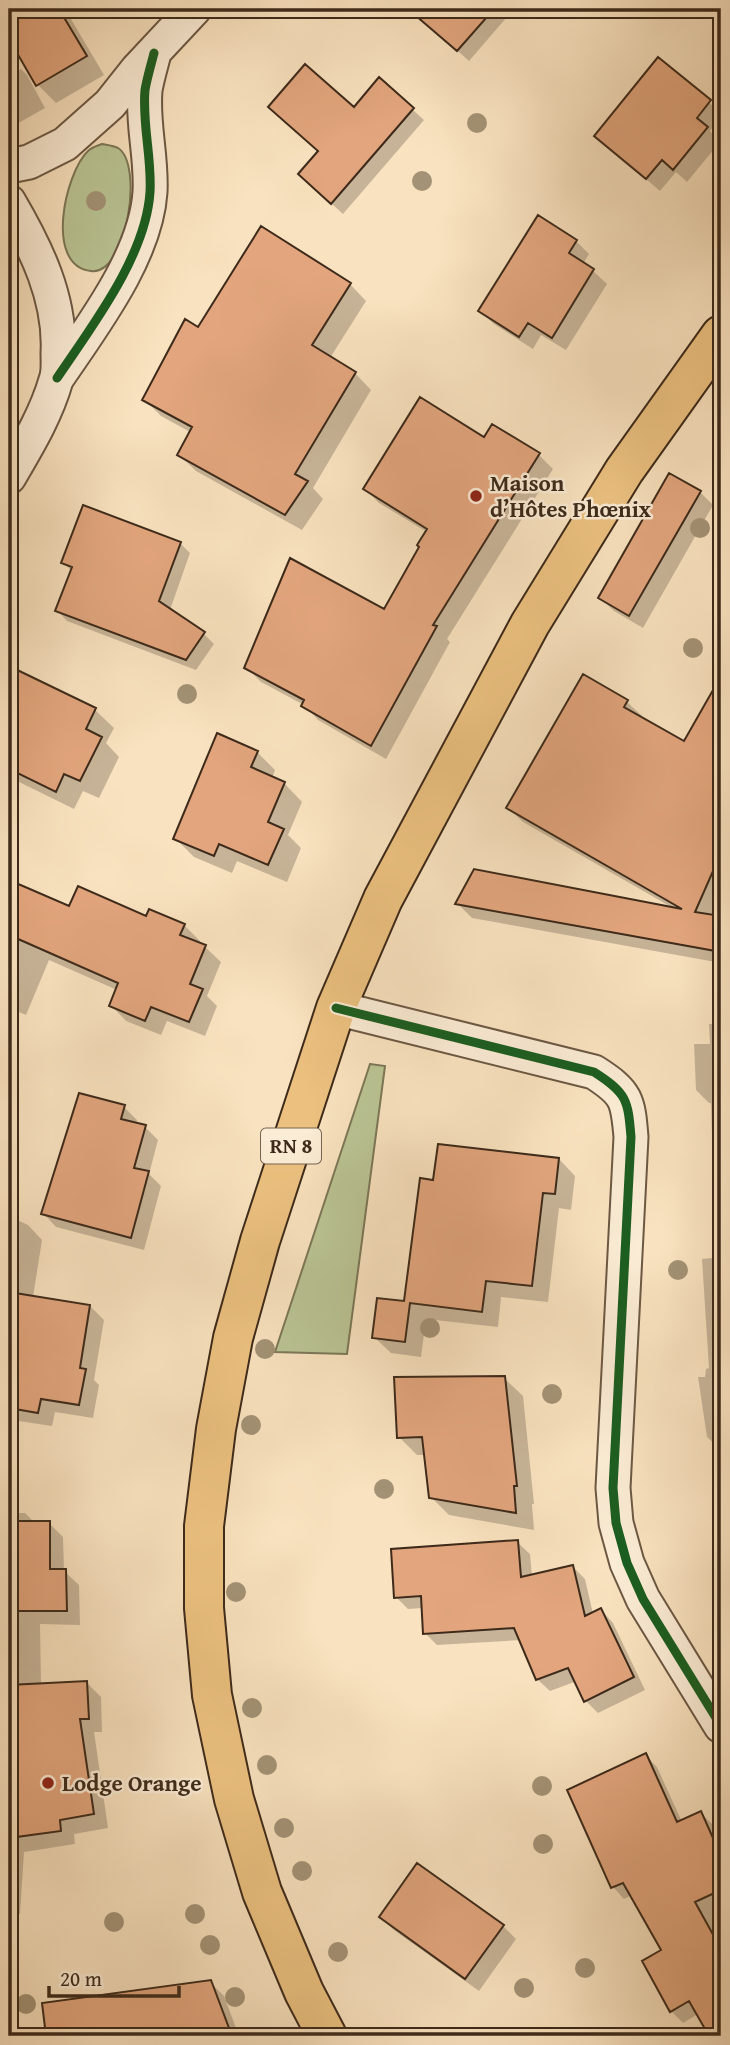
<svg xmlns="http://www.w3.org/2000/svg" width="730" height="2045" viewBox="0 0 730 2045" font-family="'Gentium Book Plus',serif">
	<rect width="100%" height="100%" fill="#f9e2bf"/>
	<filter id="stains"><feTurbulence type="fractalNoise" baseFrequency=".00286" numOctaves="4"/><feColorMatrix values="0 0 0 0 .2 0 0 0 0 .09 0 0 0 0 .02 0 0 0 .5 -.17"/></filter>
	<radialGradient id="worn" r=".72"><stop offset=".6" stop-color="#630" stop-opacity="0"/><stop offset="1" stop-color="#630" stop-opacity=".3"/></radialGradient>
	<path fill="#bac494" stroke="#7c7757" stroke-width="2" d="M 102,144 C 107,145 114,146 118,148 C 144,164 127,276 91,271 C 44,266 65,173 88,151 C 92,147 97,146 102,144 Z
		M 370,1064 L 385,1066 L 347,1354 L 275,1352 Z"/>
	<path fill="#0003" d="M 9,9 L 65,9 L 104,75 L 56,103 L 38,85 L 9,36 Z
		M 437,9 L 514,9 L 469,61 L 426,22 Z
		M 659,59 L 721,113 L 721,117 L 710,131 L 720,142 L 687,182 L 676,172 L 660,191 L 596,136 Z
		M 21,69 L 27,75 L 45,108 L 15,125 L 9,118 L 9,75 Z
		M 380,80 L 424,120 L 343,214 L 311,185 L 354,109 Z
		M 576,241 L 589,254 L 583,264 L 593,271 L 607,284 L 566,350 L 541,335 L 533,349 L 494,324 L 480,311 Z
		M 350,284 L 366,301 L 330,358 L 355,373 L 371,390 L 313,488 L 323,499 L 302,530 L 196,471 L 179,455 L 192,433 L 161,416 L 144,399 Z
		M 484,439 L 539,455 L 553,469 L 447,639 L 450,642 L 386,759 L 318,720 L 304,705 L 261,682 L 247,668 L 385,611 L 421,547 L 427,532 L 379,503 L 365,489 Z
		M 700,492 L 713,505 L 643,628 L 614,611 L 600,598 Z
		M 180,543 L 190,553 L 170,610 L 204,634 L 214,644 L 196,670 L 67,621 L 57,610 L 72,571 L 63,563 Z
		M 9,667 L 95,710 L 114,728 L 106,743 L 119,757 L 99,798 L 83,791 L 74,809 L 9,777 Z
		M 584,676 L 627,702 L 642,716 L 640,719 L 684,744 L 721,680 L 721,963 L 472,918 L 458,904 L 673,908 L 523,822 L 508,808 Z
		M 257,752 L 275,770 L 272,778 L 284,783 L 302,802 L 288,835 L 301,848 L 287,882 L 237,861 L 232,873 L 194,857 L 175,838 Z
		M 11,883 L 70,908 L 147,918 L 150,911 L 184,925 L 200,941 L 198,944 L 205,947 L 221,962 L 207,996 L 217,1006 L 205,1036 L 167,1021 L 161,1035 L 126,1021 L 111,1005 L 117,990 L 49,960 L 26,1015 L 9,1008 L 9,887 Z
		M 709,1024 L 721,1024 L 721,1144 L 712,1135 L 711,1103 L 709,1103 L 696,1090 L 694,1044 L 710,1044 Z
		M 124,1107 L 137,1120 L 136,1124 L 145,1127 L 158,1140 L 149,1174 L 161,1186 L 144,1250 L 56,1227 L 43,1213 Z
		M 559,1159 L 575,1176 L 571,1210 L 559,1208 L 548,1302 L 501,1297 L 498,1327 L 426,1319 L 421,1357 L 391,1353 L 374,1337 L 406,1303 Z
		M 9,1216 L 28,1225 L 42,1240 L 33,1297 L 90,1306 L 104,1320 L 94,1380 L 99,1385 L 93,1418 L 55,1412 L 52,1426 L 12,1420 L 9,1417 L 9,1341 L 12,1325 L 9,1324 Z
		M 721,1257 L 721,1450 L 707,1437 L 698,1377 L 705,1377 L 706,1369 L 709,1368 L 702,1259 Z
		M 504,1378 L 523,1396 L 534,1504 L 532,1504 L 534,1530 L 449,1515 L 431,1497 L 426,1455 L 417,1455 L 399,1437 Z
		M 9,1513 L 25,1513 L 35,1523 L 49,1523 L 63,1537 L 64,1571 L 79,1585 L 80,1625 L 40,1624 L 41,1685 L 87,1683 L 101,1697 L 102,1732 L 94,1732 L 108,1828 L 74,1834 L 75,1844 L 24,1852 L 20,1914 L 9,1914 Z
		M 517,1542 L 530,1554 L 532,1576 L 573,1567 L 585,1579 L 593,1614 L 601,1610 L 613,1623 L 645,1690 L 598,1713 L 586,1701 L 577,1681 L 550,1691 L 537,1679 L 521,1640 L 437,1645 L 425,1633 L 423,1608 L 408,1609 L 396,1597 Z
		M 645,1755 L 657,1767 L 682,1822 L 701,1813 L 713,1825 L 721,1844 L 721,2032 L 715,2036 L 698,2014 L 683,2023 L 671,2011 L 663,1951 L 632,1895 L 624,1899 L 613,1887 Z
		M 381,1917 L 503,1926 L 516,1939 L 479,1991 L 394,1930 Z
		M 210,1982 L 224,1996 L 239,2036 L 48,2036 L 44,2005 Z"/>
	<path fill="#e2a57d" stroke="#3d2a1a" stroke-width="2" d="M 9,9 L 59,9 L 87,56 L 36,86 L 9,39 Z
		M 408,9 L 494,9 L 457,51 Z
		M 658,57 L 711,100 L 697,118 L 708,127 L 673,170 L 662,160 L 646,179 L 594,136 Z
		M 305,64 L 354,107 L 379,77 L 414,108 L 331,204 L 298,174 L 318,151 L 268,107 Z
		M 538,215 L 577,240 L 569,253 L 594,269 L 552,338 L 528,323 L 519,337 L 478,311 Z
		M 261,226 L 351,283 L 312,345 L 356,372 L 295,474 L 308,481 L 285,515 L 177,455 L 192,427 L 142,400 L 185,319 L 198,327 Z
		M 420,397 L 484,437 L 492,424 L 540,453 L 433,625 L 437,626 L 371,746 L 301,706 L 304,700 L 244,668 L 290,558 L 384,609 L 419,547 L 417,545 L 427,529 L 363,489 Z
		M 669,473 L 701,491 L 629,616 L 598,598 Z
		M 83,505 L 181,542 L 159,601 L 205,632 L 186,660 L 55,611 L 72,567 L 61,563 Z
		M 9,666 L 96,708 L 86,729 L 102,737 L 80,781 L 64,774 L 56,792 L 9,769 Z
		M 583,674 L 628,700 L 624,707 L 684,741 L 721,676 L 721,853 L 695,912 L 721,916 L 721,952 L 455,904 L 474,869 L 682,909 L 506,808 Z
		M 217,733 L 258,751 L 251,767 L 285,782 L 268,822 L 284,829 L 268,865 L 219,844 L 214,856 L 173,839 Z
		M 9,880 L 69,906 L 78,886 L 146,916 L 149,909 L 185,924 L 180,935 L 206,945 L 190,984 L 203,989 L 189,1022 L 151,1007 L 145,1021 L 109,1006 L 118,983 L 9,935 Z
		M 79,1093 L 125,1105 L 121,1119 L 146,1125 L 134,1168 L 149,1171 L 131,1238 L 41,1214 Z
		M 438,1144 L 559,1158 L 555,1194 L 543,1193 L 532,1286 L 486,1281 L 482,1312 L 410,1303 L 405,1342 L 372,1338 L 377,1298 L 404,1301 L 420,1178 L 433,1180 Z
		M 15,1293 L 90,1305 L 80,1368 L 86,1369 L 79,1405 L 41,1399 L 38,1413 L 9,1408 L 9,1331 Z
		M 505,1376 L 517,1486 L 514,1486 L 516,1513 L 429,1498 L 422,1437 L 397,1438 L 394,1377 Z
		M 9,1521 L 50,1521 L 50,1569 L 66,1569 L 67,1611 L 9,1611 Z
		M 518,1540 L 521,1577 L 573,1565 L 585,1616 L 601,1608 L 634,1677 L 584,1702 L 568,1668 L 536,1680 L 514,1628 L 423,1634 L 421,1596 L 394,1598 L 391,1549 Z
		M 87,1681 L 89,1719 L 80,1719 L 94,1814 L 60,1820 L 61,1831 L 9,1838 L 9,1685 Z
		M 646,1753 L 677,1822 L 701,1811 L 721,1856 L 721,1890 L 695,1902 L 721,1949 L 721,2036 L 709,2036 L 689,2001 L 670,2012 L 642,1961 L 661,1950 L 623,1883 L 611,1888 L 567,1790 Z
		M 417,1863 L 504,1925 L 465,1979 L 379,1917 Z
		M 211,1980 L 232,2036 L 46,2036 L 42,2003 Z"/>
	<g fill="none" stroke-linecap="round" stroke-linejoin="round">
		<defs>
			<path id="minor" d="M 9,166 L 29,162 L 65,144 L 110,104 L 137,70 L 194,9
				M 9,202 C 36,248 61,299 58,353 C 58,362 59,372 56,380 C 46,415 27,446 9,477
				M 57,378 C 92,326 146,256 150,192 C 152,158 142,124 145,90 C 147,78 151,65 154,53
				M 336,1008 L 594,1072 C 627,1093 628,1100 631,1137 L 613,1488 L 616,1523 L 627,1563 L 643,1599 L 721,1726"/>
			<path id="primary" d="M 327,2036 L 304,1992 L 262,1892 L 234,1799 L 212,1695 L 204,1608 L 204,1526 L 216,1429 L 233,1338 L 260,1241 L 336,1008 L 383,899 L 530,624 L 624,471 L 721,335"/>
		</defs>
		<use href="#minor" stroke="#6c5843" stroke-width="37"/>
		<use href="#primary" stroke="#3d2a1a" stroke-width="42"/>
		<use href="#minor" stroke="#fbecd5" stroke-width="33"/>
		<use href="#primary" stroke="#ecc180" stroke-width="38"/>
		<defs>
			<path id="cycleway" d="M 57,378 C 92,326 146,256 150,192 C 152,158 142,124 145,90 C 147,78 151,65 154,53
				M 336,1008 L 594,1072 C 627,1093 628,1100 631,1137 L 613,1488 L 616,1523 L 627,1563 L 643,1599 L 721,1726"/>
		</defs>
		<use href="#cycleway" stroke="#fbecd5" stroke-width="13"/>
		<use href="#cycleway" stroke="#1b5e20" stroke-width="9"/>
	</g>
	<g fill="#a39275">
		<circle cx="477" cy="123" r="10"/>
		<circle cx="422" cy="181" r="10"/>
		<circle cx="96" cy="201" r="10"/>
		<circle cx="700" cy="528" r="10"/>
		<circle cx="693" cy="648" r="10"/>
		<circle cx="187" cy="694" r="10"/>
		<circle cx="678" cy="1270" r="10"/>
		<circle cx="430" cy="1328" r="10"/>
		<circle cx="265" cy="1349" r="10"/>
		<circle cx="552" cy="1394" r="10"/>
		<circle cx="251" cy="1425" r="10"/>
		<circle cx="384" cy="1489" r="10"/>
		<circle cx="236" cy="1592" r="10"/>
		<circle cx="252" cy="1708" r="10"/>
		<circle cx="267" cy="1765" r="10"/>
		<circle cx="542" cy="1786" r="10"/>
		<circle cx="284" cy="1828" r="10"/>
		<circle cx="543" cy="1844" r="10"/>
		<circle cx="302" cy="1871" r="10"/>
		<circle cx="195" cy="1914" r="10"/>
		<circle cx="114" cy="1922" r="10"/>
		<circle cx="210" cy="1945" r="10"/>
		<circle cx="338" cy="1952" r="10"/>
		<circle cx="585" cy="1968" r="10"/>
		<circle cx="524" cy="1988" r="10"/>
		<circle cx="235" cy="1997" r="10"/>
		<circle cx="26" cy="2004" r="10"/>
	</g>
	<g fill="#8f2418" stroke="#fbecd5" stroke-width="2.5">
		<circle cx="476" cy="496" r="7"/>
		<circle cx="48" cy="1783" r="7"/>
	</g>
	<g text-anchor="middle" stroke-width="5" stroke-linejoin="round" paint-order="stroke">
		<rect fill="#fbecd5" stroke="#766452" stroke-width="2" x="261" y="1128.5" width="60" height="35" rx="5"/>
		<g font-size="21" font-weight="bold" fill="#3d2a1a">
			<text x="291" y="1153">RN 8</text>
		</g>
		<g font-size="23" font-weight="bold" fill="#3d2a1a" stroke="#fbecd5" text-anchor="start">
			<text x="490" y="491">Maison<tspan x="490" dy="26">d’Hôtes Phœnix</tspan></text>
			<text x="62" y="1791">Lodge Orange</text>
		</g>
	</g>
	<rect width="730" height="2045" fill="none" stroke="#f9e2bf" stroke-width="35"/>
	<rect x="10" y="10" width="709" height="2024" fill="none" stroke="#3d2a1a" stroke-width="3.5"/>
	<rect x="18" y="18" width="695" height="2010" fill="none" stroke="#3d2a1a" stroke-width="2"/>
	<path d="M49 1986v10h130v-10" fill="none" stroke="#3d2a1a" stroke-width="3.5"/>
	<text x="60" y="1986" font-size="21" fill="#3d2a1a" stroke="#fbecd5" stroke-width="5" paint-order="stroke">20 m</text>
	<rect width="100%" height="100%" filter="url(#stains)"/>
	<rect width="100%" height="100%" fill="url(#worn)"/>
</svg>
